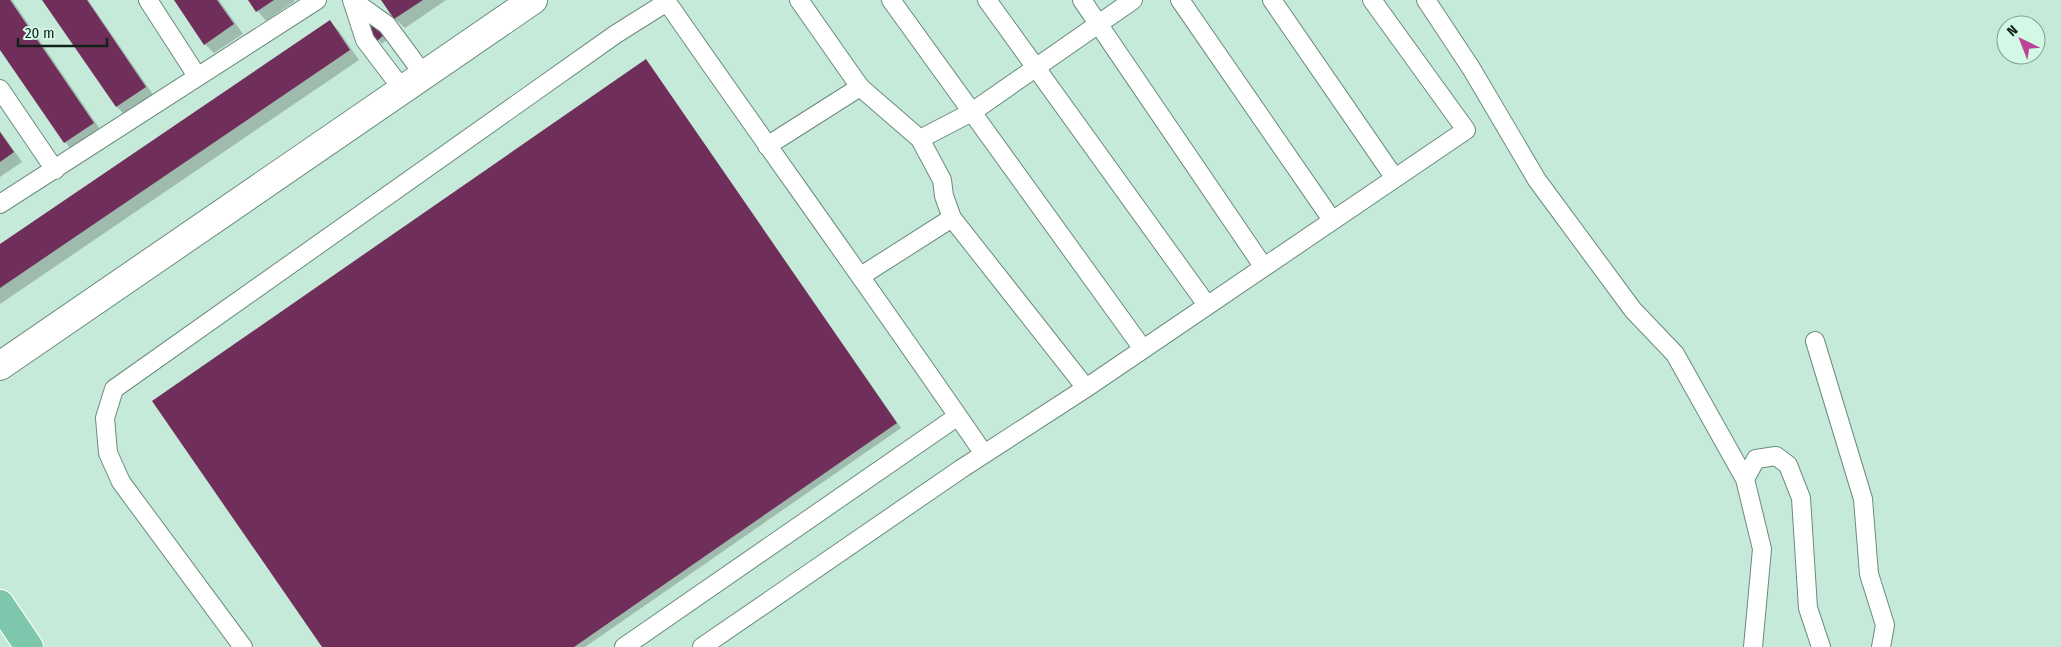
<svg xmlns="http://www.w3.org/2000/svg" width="2061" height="647" viewBox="0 0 2061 647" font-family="'Fira Sans Condensed',sans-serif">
	<rect width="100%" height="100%" fill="#c6ead9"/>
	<path fill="#0003" d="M 0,0 L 12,0 L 102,132 L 74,152 L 65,142 L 0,48 Z
		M 44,0 L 88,0 L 154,96 L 126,116 L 117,107 Z
		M 175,0 L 219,0 L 243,34 L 214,53 L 205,44 Z
		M 249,0 L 294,0 L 295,1 L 266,21 Z
		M 383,0 L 446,0 L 405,28 L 395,19 Z
		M 373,21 L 388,39 L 382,44 L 378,40 Z
		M 330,22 L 339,31 L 359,60 L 0,304 L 0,246 Z
		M 646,61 L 901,428 L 585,647 L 323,647 Z
		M 0,131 L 22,162 L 0,177 Z"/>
	<path fill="#702f5a" d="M 0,0 L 10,0 L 94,123 L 64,143 L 0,50 Z
		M 42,0 L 87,0 L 146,87 L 116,107 Z
		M 174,0 L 217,0 L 234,24 L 204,45 Z
		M 248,0 L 274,0 L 256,12 Z
		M 381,0 L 423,0 L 394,19 Z
		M 373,19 L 385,34 L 377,41 L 365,26 Z
		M 330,20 L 350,50 L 0,288 L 0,244 Z
		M 646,59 L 897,423 L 574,647 L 322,647 L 152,401 Z
		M 0,132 L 14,152 L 0,162 Z"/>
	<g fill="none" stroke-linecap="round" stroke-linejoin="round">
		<defs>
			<path id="lane" d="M 148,0 L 197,76
				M 352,0 L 387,25 L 424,75
				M 352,0 L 365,40 L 403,90
				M 799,0 L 860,87 L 920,139 L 942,180 L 944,196 L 952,218 L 1086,388
				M 891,0 L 1143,349
				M 987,0 L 1207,305
				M 1082,0 L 1263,266
				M 1180,0 L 1332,220
				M 1272,0 L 1394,177
				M 1426,0 L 1471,68 L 1537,180 L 1633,310 L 1675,354 L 1745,479 L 1762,549 L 1753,647
				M 0,89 L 55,170
				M 920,139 L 972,112 L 1133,0
				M 767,146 L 860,87
				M 0,204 L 317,0
				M 861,276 L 952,218
				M 1815,341 L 1863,499 L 1869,574 L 1885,625 L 1881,647
				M 1745,479 L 1756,459 L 1776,456 L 1788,465 L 1801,498 L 1808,608 L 1821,647
				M 243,647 L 121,482 L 108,453 L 105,418 L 114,389 L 616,34 L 667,2 C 772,153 880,302 984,454
				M 624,647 L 958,416
				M 702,647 L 961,469 L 1086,388 L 1466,130 L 1372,0"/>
			<path id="street" d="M 0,366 L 533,0"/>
			<path id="primary" d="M 0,604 L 29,647"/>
		</defs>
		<use href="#lane" stroke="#6b8c7d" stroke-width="20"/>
		<use href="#street" stroke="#6b8c7d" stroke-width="30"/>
		<use href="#primary" stroke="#fff" stroke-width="30"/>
		<use href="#lane" stroke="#fff" stroke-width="18"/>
		<use href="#street" stroke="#fff" stroke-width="28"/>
		<use href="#primary" stroke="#7dc7ad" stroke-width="28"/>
	</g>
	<g transform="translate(2021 40) rotate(317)"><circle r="24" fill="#d3f8e6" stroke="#86a295"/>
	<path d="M0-4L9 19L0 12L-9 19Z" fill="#bb4295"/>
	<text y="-8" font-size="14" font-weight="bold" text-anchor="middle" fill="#13211b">N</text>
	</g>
	<path d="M18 38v8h89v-8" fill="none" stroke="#13211b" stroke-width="2.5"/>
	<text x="25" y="38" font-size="15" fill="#13211b" stroke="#d3f8e6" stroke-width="4" paint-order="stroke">20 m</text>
</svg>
